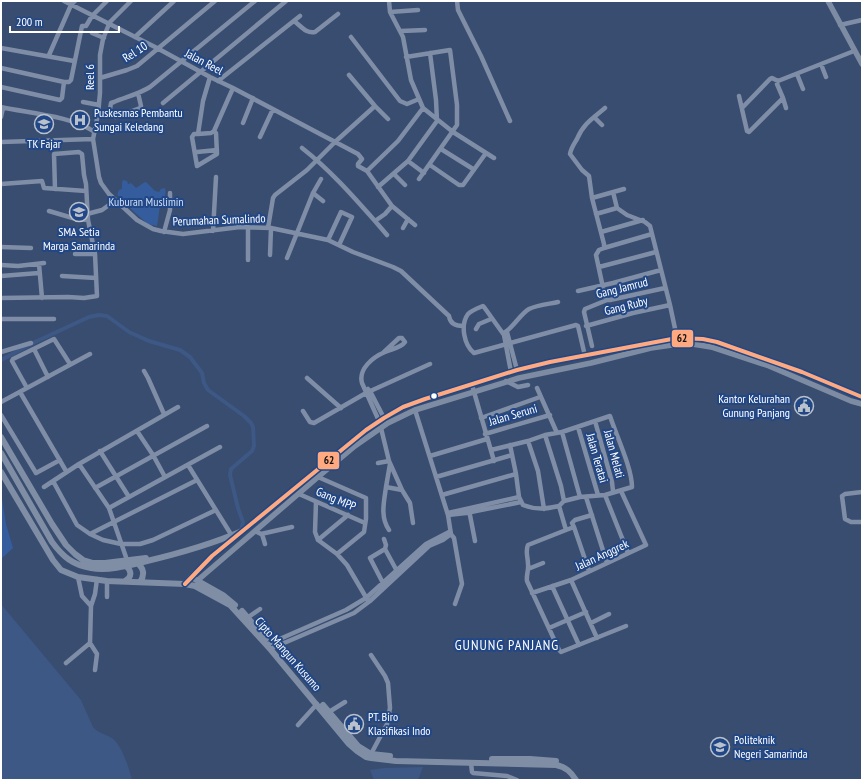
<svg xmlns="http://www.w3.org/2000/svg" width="863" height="781" viewBox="0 0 863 781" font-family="'PT Sans Narrow',sans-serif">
	<rect width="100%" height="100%" fill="#384d70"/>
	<path fill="#355d9d" d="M 123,180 L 127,181 L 128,184 L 131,183 L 136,188 L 145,182 L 147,183 L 155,191 L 159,192 L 161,189 L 165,188 C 167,195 163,200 160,206 C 159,210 158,221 157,226 C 154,225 151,225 148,224 C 145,222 119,198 118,196 C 117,193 118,193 119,190 L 122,189 L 122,183 Z
		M 1,493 L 6,524 L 13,548 L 1,559 Z"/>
	<path fill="#3d5885" d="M 1,604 L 81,700 L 93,727 C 98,733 105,734 112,738 C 122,745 129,768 132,780 L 1,780 Z
		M 423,767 L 418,780 L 374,780 L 370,770 L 384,768 Z"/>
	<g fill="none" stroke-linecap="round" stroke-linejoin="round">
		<path stroke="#3d5885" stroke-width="4" d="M 1,360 L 35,342 L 89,317 L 99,315 L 107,316 L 129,332 L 149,341 L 180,350 L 190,357 L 202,373 L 204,383 L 208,390 L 244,416 L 251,423 L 253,427 L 254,446 L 252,451 L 231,469 L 230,475 L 238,508 L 243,522 L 241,531"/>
		<path stroke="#7f8ea6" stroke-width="4.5" d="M 64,1 L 157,48 L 210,77 L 233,88 L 358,154 L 362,159 L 358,164 L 358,166 L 367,171 L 392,206
			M 457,1 L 458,10 L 481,56 L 510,121
			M 390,12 L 418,10
			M 294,21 C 301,26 306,34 315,32 L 338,14
			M 108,24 L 131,1
			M 109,24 L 103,39 L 100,55 L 100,93 L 98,114 L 93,139 L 99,177 L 101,183 L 109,194 L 137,220 L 153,229 L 161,231 L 183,234 L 240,227 L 271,228 L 328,240 L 341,212 L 352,217 L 339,245
			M 840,25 L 862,20
			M 401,31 L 425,30
			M 92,33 L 104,38
			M 135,37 L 174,1
			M 351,37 L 400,101 L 407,104 L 419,99
			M 1,48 L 74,61
			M 49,55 L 71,5 L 75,1
			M 406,57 L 450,50 L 457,105 L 457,125 L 419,179
			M 821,64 L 826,77
			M 1,68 L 64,82 L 69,82 L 71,80 L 82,26 L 86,26 L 92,16 L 107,1
			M 797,74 L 803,89
			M 349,75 L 375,106 L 388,119
			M 210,77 L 203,101 L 198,134 L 211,133 L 214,131 L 233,88
			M 100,78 L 127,70 L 137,66 L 215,1
			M 218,81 L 300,16
			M 1,87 L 60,100 L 62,98 L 64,82
			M 138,93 L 141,106 L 140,108 L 116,117 L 112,116 L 110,109 L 111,103 L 114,102 C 126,97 139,94 150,87 L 255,1
			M 739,96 L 747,131 L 749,132 L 783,98 L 777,84 L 778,81 L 854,51
			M 783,98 L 786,108
			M 83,102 L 99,105
			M 163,103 L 286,1
			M 1,107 C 28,113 71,116 93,131
			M 423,108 L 453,132 L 494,158
			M 605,108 C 593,118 583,124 577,139 C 574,144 571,148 570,154 L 582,170 L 589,176 L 592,198 L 604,244 L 604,248 L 599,250 L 596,255 L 605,297 L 607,300
			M 742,108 L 770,79 L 772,78 L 778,81
			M 1,117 L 3,108
			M 594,117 L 602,125
			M 243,123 L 253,98
			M 198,134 L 194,134 L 192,137 L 197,166 L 217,154 L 216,133 L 214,131
			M 260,137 L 273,109
			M 1,142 L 93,139
			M 302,148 C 329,169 352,195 375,221 L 385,214 L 392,206 L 415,225
			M 441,149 L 473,169
			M 197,152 L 217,150
			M 408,161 L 424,173
			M 430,165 L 459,185 L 463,185 L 486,153
			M 367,171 L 398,141 L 423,108 L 411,80 L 403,37 L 390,12 L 389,1
			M 394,174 L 405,185
			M 1,184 L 42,181 L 44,188 L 86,191
			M 378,187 L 408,161 L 437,121 L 436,100 L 430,53
			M 613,192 L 617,208
			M 313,193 L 323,201
			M 592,198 L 624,189
			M 49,211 L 76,219 L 88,220
			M 87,214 L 102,210 L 116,200
			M 596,214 L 617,208 L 627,215 L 645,222 L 650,226 L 670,305 L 677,338
			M 375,221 L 387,235
			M 268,228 L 273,198 L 275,195 L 307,170 L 335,142 L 375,106
			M 403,228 L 408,219
			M 213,231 L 216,177
			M 164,232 L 170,210 L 170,193
			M 601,232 L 643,220
			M 328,240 L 353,252 L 393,267 L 401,271 L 449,316 C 450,324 456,326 463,326
			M 1,247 L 31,248
			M 604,248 L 652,234
			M 75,254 L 95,254
			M 270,255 L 271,228
			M 287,258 L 313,193 L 321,179
			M 248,260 L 248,227
			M 39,264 L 42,298
			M 1,265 L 18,266 L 44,263
			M 599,267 L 656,252
			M 1,276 L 39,273
			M 62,276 L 96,278
			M 578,291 L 613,283 L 661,270
			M 1,298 L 68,297 L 84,298 L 97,296 L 95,254 L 88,220 L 86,184 L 84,175 L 82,154 L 79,152 L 54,154 L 55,189
			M 1,319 L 54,319
			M 586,326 L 633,313 L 670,305
			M 476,329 L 479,324 L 491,319
			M 507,332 L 517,370
			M 503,333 C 511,331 520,314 529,309 C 537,305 549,304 558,302
			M 592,346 L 584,312 L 585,309 L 607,300 L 610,300 L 665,288
			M 34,349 L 48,377
			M 1,352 L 31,343
			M 144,371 L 148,378 L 164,414
			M 511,372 L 504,335 L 484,307 L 483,306 C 478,308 472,310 468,314 C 460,325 464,345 474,353 L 576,325 L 578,326 L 585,356
			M 307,378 L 341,408
			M 506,381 L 518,387 L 528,385
			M 472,385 L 494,461
			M 27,388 L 12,361 L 13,359 L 54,339 L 70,364
			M 537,388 L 557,433
			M 368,389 L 370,391 L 384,418
			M 20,392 L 66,471
			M 1,402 L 90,354
			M 303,411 L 310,422 L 314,423 L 366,393 L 430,364
			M 1,415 L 36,473 L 60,460
			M 481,418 L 540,397
			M 379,421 L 362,383 C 358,369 373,357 385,352 C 391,349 401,348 405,342 L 402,338 L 399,338 L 384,352
			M 595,421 L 612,482 L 613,491 L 612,493
			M 578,427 L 598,495
			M 381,428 L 389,461 L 402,490 L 410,503 L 413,523
			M 137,431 L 153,455 L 165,477
			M 562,432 L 580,497
			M 485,434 L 550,415
			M 528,441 L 538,471 L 544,509
			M 510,445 L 516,474 L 519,497 L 523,505 C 536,510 546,509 559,506
			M 491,450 L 528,441 L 545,435
			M 100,451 L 129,497
			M 430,456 L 487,439
			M 378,463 L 389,461
			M 79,464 L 109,508 L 127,560
			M 188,465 L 232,536
			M 318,477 L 366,498 L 366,519 L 364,532 L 337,554
			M 436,477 L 512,455
			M 53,481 L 77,525 L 90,534 L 103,540 L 121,544 L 140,544 L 153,540 L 216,510
			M 44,487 L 79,464 L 178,407
			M 386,487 L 390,464
			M 95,488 L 207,426
			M 862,492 L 845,494 L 842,496 L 845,519 L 851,522 L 862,522
			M 299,494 L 365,523
			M 442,495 L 516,474
			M 605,495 L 628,553
			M 586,497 L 607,563
			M 316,502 L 315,532 L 318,540 L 337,554 L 347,565 L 367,599
			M 559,506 L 564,501 L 580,497 L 605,495 L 632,487 C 632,468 616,435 610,416 L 562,432 L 545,435 L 561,486 L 564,501
			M 559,506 L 566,530 L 574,527 L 589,571
			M 109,508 L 220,447
			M 469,510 L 475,541
			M 448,513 L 519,497
			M 448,515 L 466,513 L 521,502
			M 574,527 L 572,523 L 575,520 L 592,515
			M 389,530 C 380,517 384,502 386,487 L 402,490
			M 566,530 L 528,545 C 525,551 528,557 528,564 C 529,570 526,575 527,581 L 559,650 L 561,652 L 626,626
			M 255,531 L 261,534 L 292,527
			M 449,532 L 454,538 L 462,584 L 455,604
			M 90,534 L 197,480
			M 262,534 L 265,544
			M 384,539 L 386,545 L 385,549 L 398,573
			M 318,540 L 348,515
			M 528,569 L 543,563
			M 78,577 L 82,596 L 91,606
			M 571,580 L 597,638
			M 384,585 L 370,558 L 385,549
			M 552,586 L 579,645
			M 532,593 L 571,580 L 646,545 L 621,491
			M 107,597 L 107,581
			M 247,618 L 260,609
			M 591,623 L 609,614
			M 549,628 L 586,612
			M 90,643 L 91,606 L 95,594 L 97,579
			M 266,645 L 346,610 L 366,598 L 426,544 L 449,532
			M 270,649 L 354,613 L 370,601 L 429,546 L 443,540 L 451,534 L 448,515 L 415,410
			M 66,663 L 90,643 L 97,654 L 95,670
			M 329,712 L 345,702
			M 298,725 L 317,704
			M 371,754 L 387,724 L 390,708 L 388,683 L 385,676 L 371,655
			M 471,763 L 472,772 L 473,773 L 507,776 L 517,780"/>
		<path stroke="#7e8ca3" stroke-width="5.5" d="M 828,1 L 862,64
			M 191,577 L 212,556 L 366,430 L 384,418 L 403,407 L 425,399 L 517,370 L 550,362 L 677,338 L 703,339 L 717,342 L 802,372 L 862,397
			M 198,580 L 318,477 L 355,446 L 388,423 L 415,410 L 519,378 L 591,363 L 651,348 L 686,343 L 711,347 L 769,366 L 851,401 L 862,404"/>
		<path stroke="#7f8ea4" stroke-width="6" d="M 1,437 L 52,524 L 66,545 L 75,554 L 83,560 L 93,563 L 105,563 L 146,558
			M 1,453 L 52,542 C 63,557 73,565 91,568 C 108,571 127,566 143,562 C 177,554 210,545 242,531
			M 1,472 L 53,560 L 61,570 L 78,577 L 107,581 L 185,584 L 195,586 L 230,605 L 271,650 L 349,744 L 357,751 L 366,757 L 371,758 L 396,761 L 556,765 C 566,767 571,772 576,780
			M 137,563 C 144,568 145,575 140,582
			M 125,581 C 132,577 132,571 126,566
			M 185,584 L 191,577 L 223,595 L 235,605
			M 242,611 L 266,639
			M 323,705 L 358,746 L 371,754 L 390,756
			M 492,759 L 530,759 L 556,761"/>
		<defs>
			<path id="bus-1" d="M 185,584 L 212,556 L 366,430 L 384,418 L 403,407 L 425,399 L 517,370 L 550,362 L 677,338 L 703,339 L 717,342 L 802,372 L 862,397"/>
		</defs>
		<use href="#bus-1" stroke="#214787" stroke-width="7"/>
		<use href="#bus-1" stroke="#ffa980" stroke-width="4"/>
	</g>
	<defs>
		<symbol id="hospital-ring" viewBox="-11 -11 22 22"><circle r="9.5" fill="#214787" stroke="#b9c1cd" stroke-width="1.5"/><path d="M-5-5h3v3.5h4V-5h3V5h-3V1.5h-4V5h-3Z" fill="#b9c1cd"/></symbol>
		<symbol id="school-ring" viewBox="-11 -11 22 22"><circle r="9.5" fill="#214787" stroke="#b9c1cd" stroke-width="1.5"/><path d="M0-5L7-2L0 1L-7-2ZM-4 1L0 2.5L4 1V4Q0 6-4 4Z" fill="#b9c1cd"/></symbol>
		<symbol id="civic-ring" viewBox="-11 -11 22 22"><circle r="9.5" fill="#214787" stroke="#b9c1cd" stroke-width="1.5"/><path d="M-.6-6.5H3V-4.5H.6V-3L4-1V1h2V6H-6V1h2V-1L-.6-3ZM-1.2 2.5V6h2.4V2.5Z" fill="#b9c1cd"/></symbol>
		<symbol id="university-ring" viewBox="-11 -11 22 22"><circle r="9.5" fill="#214787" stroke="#b9c1cd" stroke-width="1.5"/><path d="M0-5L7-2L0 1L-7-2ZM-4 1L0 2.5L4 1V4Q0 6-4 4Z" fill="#b9c1cd"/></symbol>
	</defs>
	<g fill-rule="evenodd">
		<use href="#hospital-ring" x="69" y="109" width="22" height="22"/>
		<use href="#school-ring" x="33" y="113" width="22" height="22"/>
		<use href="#school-ring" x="68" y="201" width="22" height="22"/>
		<use href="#civic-ring" x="793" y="395" width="22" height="22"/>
		<use href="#civic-ring" x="343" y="713" width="22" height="22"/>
		<use href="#university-ring" x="709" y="736" width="22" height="22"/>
	</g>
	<circle fill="#fff" stroke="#214787" stroke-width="1.5" cx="434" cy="396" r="3.5"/>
	<g text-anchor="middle" stroke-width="4" stroke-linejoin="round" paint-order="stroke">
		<g font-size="12" fill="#fff" stroke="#214787">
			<text transform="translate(135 52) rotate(-33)" y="4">Rel 10</text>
			<text transform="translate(204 62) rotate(28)" y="4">Jalan Reel</text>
			<text transform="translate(90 77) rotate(-90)" y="4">Reel 6</text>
			<text transform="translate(219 220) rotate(-2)" y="4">Perumahan Sumalindo</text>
			<text transform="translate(622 288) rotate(-14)" y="4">Gang Jamrud</text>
			<text transform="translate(626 306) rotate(-14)" y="4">Gang Ruby</text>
			<text transform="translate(513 415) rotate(-16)" y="4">Jalan Seruni</text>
			<text transform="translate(614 454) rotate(75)" y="4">Jalan Melati</text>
			<text transform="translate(597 458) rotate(74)" y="4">Jalan Teratai</text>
			<text transform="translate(336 499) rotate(23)" y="4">Gang MPP</text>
			<text transform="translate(602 555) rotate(-25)" y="4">Jalan Anggrek</text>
			<text transform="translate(288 654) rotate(49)" y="4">Cipto Mangun Kusumo</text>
		</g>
		<g font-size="12" fill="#fff" stroke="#214787" text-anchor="start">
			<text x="94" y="117">Puskesmas Pembantu<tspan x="94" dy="14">Sungai Keledang</tspan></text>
			<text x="44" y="148" text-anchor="middle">TK Fajar</text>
			<text x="79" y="236" text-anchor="middle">SMA Setia<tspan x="79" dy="14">Marga Samarinda</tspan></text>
			<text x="790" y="403" text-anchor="end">Kantor Kelurahan<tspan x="790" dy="14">Gunung Panjang</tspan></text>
			<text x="368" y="721">PT. Biro<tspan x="368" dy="14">Klasifikasi Indo</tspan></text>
			<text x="734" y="744">Politeknik<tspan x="734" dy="14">Negeri Samarinda</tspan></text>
		</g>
		<g font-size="12" fill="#cfdff7" stroke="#214787">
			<text x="146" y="206">Kuburan Muslimin</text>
		</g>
		<g font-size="14" letter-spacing="1" fill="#fff" stroke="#214787">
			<text x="507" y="650">GUNUNG PANJANG</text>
		</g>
	</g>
	<g stroke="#214787" stroke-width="1.5">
		<rect x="671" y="329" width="23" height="19" rx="4" fill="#ffa980"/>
		<rect x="317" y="451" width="23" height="19" rx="4" fill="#ffa980"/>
	</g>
	<g font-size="11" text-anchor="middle" font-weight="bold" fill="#111">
		<text x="682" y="342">62</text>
		<text x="329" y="464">62</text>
	</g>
	<rect width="863" height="781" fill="none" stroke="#ffffff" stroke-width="4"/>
	<path d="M10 26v6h109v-6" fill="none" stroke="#ffffff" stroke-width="2"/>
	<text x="16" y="26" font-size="12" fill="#ffffff" stroke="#214787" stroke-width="3" paint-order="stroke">200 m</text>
</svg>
